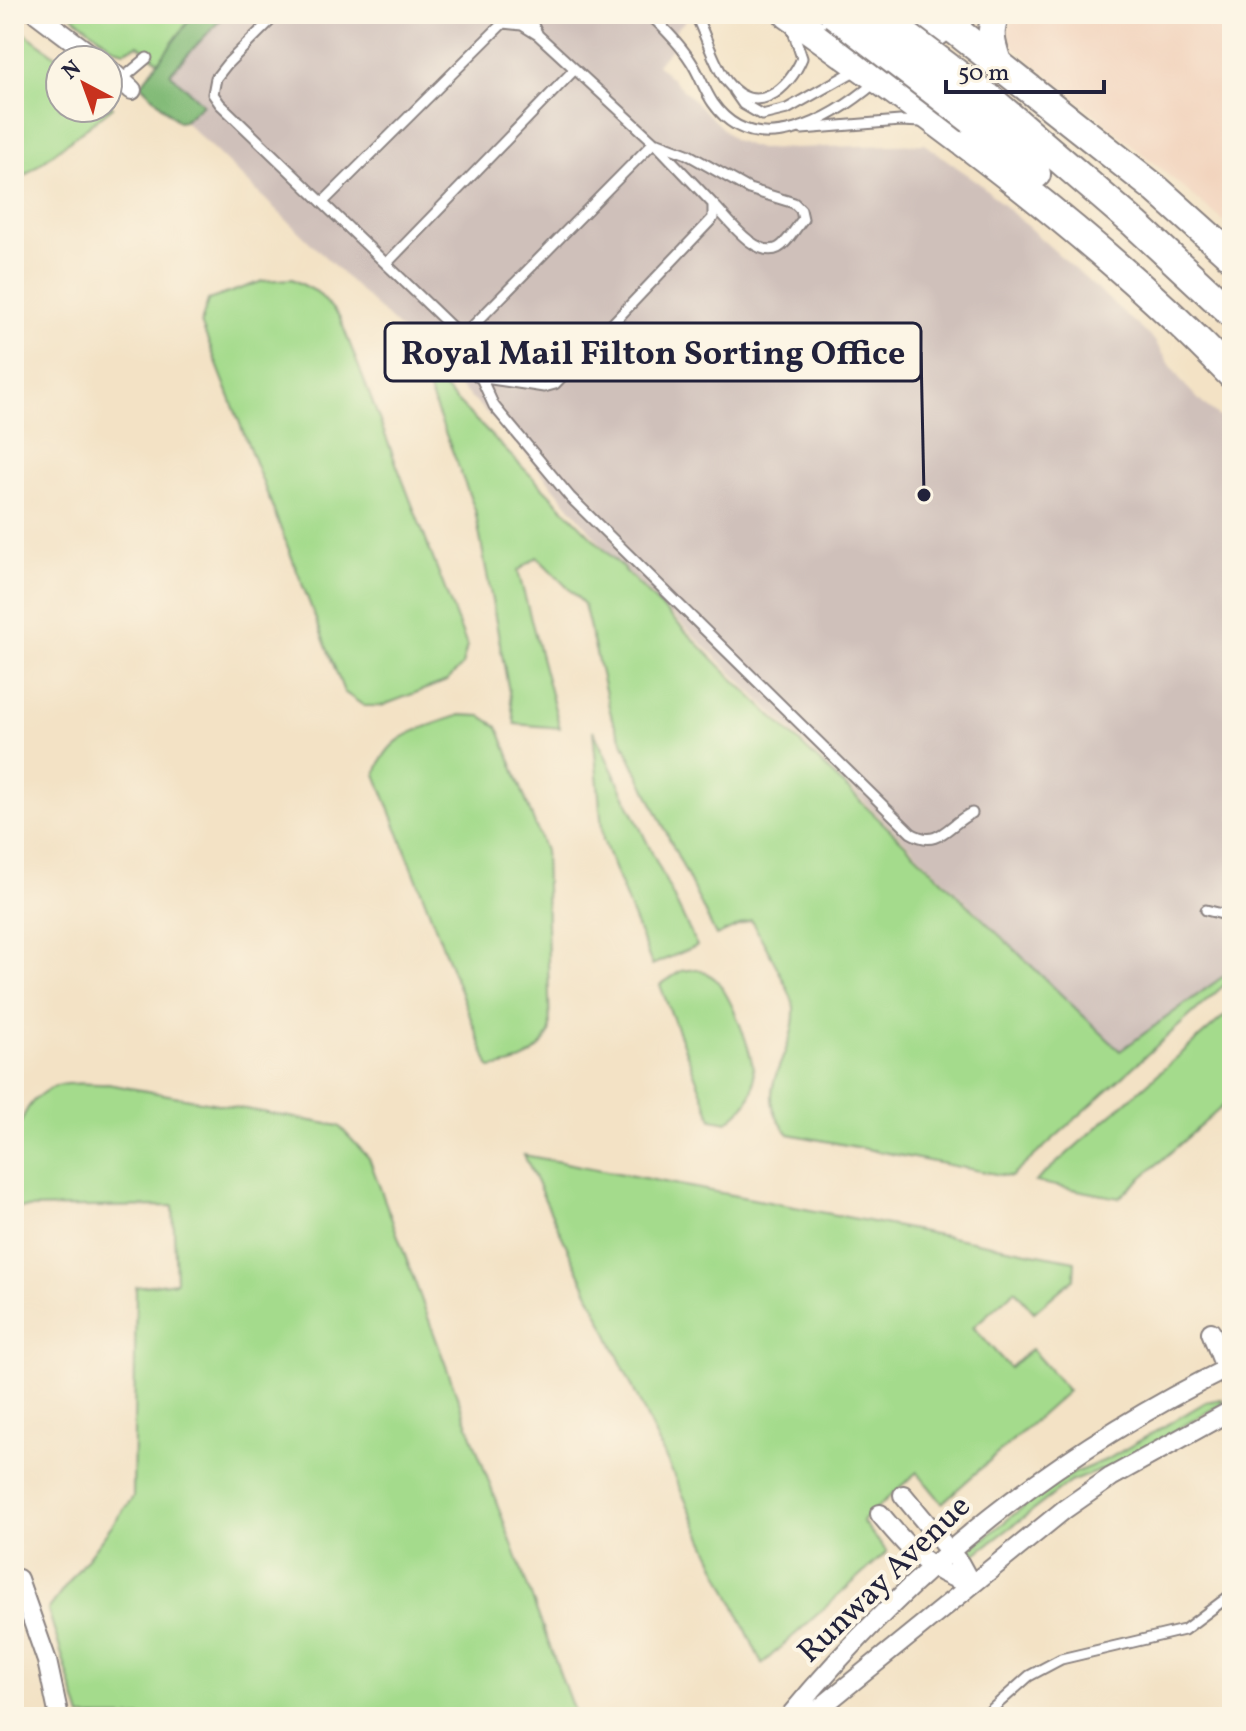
<svg xmlns="http://www.w3.org/2000/svg" width="1246" height="1731" viewBox="0 0 1246 1731" font-family="Vollkorn,serif">
	<rect width="100%" height="100%" fill="#fcf5e5"/>
	<filter id="ink" filterUnits="userSpaceOnUse"><feTurbulence type="fractalNoise" baseFrequency=".0125" numOctaves="2"/><feDisplacementMap in="SourceGraphic" scale="16" xChannelSelector="R" yChannelSelector="G"/><feConvolveMatrix kernelMatrix="1 2 1 2 8 2 1 2 1" color-interpolation-filters="sRGB"/></filter>
	<filter id="wash" filterUnits="userSpaceOnUse"><feTurbulence type="fractalNoise" baseFrequency=".006" numOctaves="4" result="noise"/><feDisplacementMap in="SourceGraphic" scale="32" xChannelSelector="R" yChannelSelector="G"/><feGaussianBlur stdDeviation="1.8" result="paint"/><feColorMatrix in="noise" values="0 0 0 0 0 0 0 0 0 0 0 0 0 0 0 0 0 1.4 0 .05"/><feComposite in="paint" operator="in"/></filter>
	<g filter="url(#wash)">
		<rect width="100%" height="100%" fill="#f3e2c5"/>
		<path fill="#f2d4be" d="M 1014,14 L 1232,14 L 1232,228 L 1015,48 L 1007,32 Z"/>
		<path fill="#cfc0ba" d="M 226,14 L 692,14 L 665,41 L 672,48 L 657,64 L 734,140 L 759,149 L 925,144 L 980,184 L 1154,340 L 1181,381 L 1202,403 L 1219,417 L 1232,421 L 1232,970 L 1121,1052 L 609,553 L 524,452 L 490,416 L 184,121 L 202,104 L 170,74 Z"/>
		<path fill="#a4db8c" stroke="#637e64" stroke-width="2" d="M 70,14 L 194,14 L 159,62 L 138,45 L 124,51 L 114,48 Z
			M 14,25 L 61,60 L 60,108 L 108,108 L 108,102 L 113,107 L 14,184 Z
			M 292,279 L 317,292 L 339,316 L 467,646 L 462,666 L 447,681 L 381,706 L 364,706 L 344,692 L 201,323 L 208,300 L 263,281 Z
			M 418,362 L 722,668 L 1120,1051 L 1232,970 L 1232,978 L 1011,1177 L 789,1134 C 747,1088 796,1061 794,1008 C 793,992 761,938 751,920 L 716,936 L 612,719 L 584,604 L 537,557 L 518,571 L 560,728 L 515,724 L 475,510 Z
			M 460,715 L 481,716 L 498,727 L 545,851 L 550,1032 C 536,1058 518,1065 490,1068 L 376,774 C 388,732 423,729 460,715 Z
			M 593,730 L 697,946 L 652,965 L 603,840 Z
			M 697,969 C 704,972 714,976 718,982 C 733,1002 759,1064 753,1088 C 749,1104 739,1113 727,1122 L 712,1119 L 660,985 L 681,971 Z
			M 1232,1009 L 1232,1098 L 1119,1198 L 1035,1182 Z
			M 108,1084 L 339,1126 L 369,1158 L 576,1717 L 81,1717 L 48,1610 L 133,1497 L 136,1287 L 176,1282 L 173,1206 L 14,1208 C 14,1167 7,1102 57,1086 C 72,1081 93,1085 108,1084 Z
			M 524,1155 L 1075,1261 L 1074,1278 L 1034,1312 L 1015,1290 L 973,1327 L 1010,1368 L 1031,1349 L 1068,1391 L 942,1503 L 917,1472 L 862,1521 L 887,1552 L 762,1664 Z
			M 1222,1399 L 1223,1403 L 1117,1464 L 1070,1482 L 973,1556 L 965,1554 L 1055,1481 L 1108,1459 L 1206,1402 Z"/>
		<path fill="#83bb78" stroke="#526e5a" stroke-width="2" d="M 194,14 L 226,14 L 170,73 L 203,104 L 184,121 L 178,122 L 141,85 Z"/>
	</g>
	<g filter="url(#ink)">
		<g fill="none" stroke-linecap="round" stroke-linejoin="round">
			<defs>
				<path id="service" d="M 277,14 L 227,64 L 216,78 L 213,94 L 220,104 L 462,337 L 494,406 L 570,497 L 911,833 C 939,850 949,823 972,813
					M 649,14 C 664,28 679,43 690,60 C 699,73 704,90 713,103 C 756,165 834,118 877,81
					M 695,14 C 706,35 713,63 727,82 C 755,118 789,90 802,58 L 792,28
					M 121,80 L 147,58
					M 734,91 L 743,104 L 762,115 L 787,109 L 858,69
					M 802,129 L 900,121 L 922,122
					M 658,143 L 687,154 L 749,189 L 794,203 L 801,210 L 803,219 C 796,227 788,243 778,248 C 756,259 727,218 713,204
					M 323,202 L 503,23 L 522,25 L 538,35
					M 386,264 L 575,69
					M 462,337 L 654,142
					M 478,377 L 544,387 L 555,384 L 713,218 L 713,204 L 654,142 L 538,35 L 532,23 L 534,14
					M 1206,910 L 1222,914 L 1232,910
					M 983,1717 L 1029,1676 L 1061,1659 L 1184,1630 L 1232,1594"/>
				<path id="minor" d="M 37,14 L 98,60
					M 108,68 L 132,90
					M 1211,1332 L 1232,1385
					M 903,1495 L 960,1564 L 971,1584
					M 880,1514 C 909,1549 926,1570 971,1584
					M 14,1580 L 18,1579 L 47,1661 L 59,1717
					M 789,1717 C 914,1565 1055,1453 1232,1366
					M 809,1717 L 1065,1509 L 1111,1477 L 1232,1410"/>
				<path id="secondary" d="M 997,14 C 987,32 993,47 999,65
					M 886,46 L 927,14
					M 902,58 L 963,14"/>
				<path id="primary" d="M 788,14 C 943,124 1099,237 1232,375
					M 935,14 L 1156,189 L 1232,257
					M 990,99 L 1135,224 L 1232,314
					M 972,120 L 1036,174"/>
			</defs>
			<use href="#service" stroke="#8a8280" stroke-width="13"/>
			<use href="#minor" stroke="#8a8280" stroke-width="22"/>
			<use href="#secondary" stroke="#8a8280" stroke-width="30"/>
			<use href="#primary" stroke="#8a8280" stroke-width="32"/>
			<use href="#service" stroke="#fff" stroke-width="9"/>
			<use href="#minor" stroke="#fff" stroke-width="18"/>
			<use href="#secondary" stroke="#fff" stroke-width="26"/>
			<use href="#primary" stroke="#fff" stroke-width="28"/>
			<defs>
				<path id="primary-bridge" d="M 834,14 L 972,120
					M 877,14 L 990,99"/>
			</defs>
			<use href="#primary-bridge" stroke="#8a8280" stroke-width="32" stroke-linecap="butt"/>
			<use href="#primary-bridge" stroke="#fff" stroke-width="28"/>
		</g>
	</g>
	<g text-anchor="middle" stroke-width="8" stroke-linejoin="round" paint-order="stroke">
		<g font-size="32" fill="#22223b" stroke="#fcf5e5">
			<text transform="translate(883 1578) rotate(-44)" y="11">Runway Avenue</text>
		</g>
	</g>
	<path fill="none" stroke="#22223b" stroke-width="3" d="M924 495L921 352"/>
	<circle fill="#22223b" stroke="#fcf5e5" stroke-width="3" cx="924" cy="495" r="8"/>
	<rect fill="#fcf5e5" stroke="#22223b" stroke-width="3" x="385" y="323" width="536" height="58" rx="8"/>
	<g font-size="34" text-anchor="middle" font-weight="bold" fill="#22223b">
		<text x="653" y="364">Royal Mail Filton Sorting Office</text>
	</g>
	<rect width="1246" height="1731" fill="none" stroke="#fcf5e5" stroke-width="48"/>
	<g transform="translate(84 84) rotate(319)"><circle r="38" fill="#fcf5e5" stroke="#a5a1a1" stroke-width="2"/>
	<path d="M0-6L14 30L0 20L-14 30Z" fill="#c8321e"/>
	<text y="-12" font-size="22" font-weight="bold" text-anchor="middle" fill="#22223b">N</text>
	</g>
	<path d="M946 80v12h158v-12" fill="none" stroke="#22223b" stroke-width="4"/>
	<text x="958" y="80" font-size="24" fill="#22223b" stroke="#fcf5e5" stroke-width="6" paint-order="stroke">50 m</text>
</svg>
